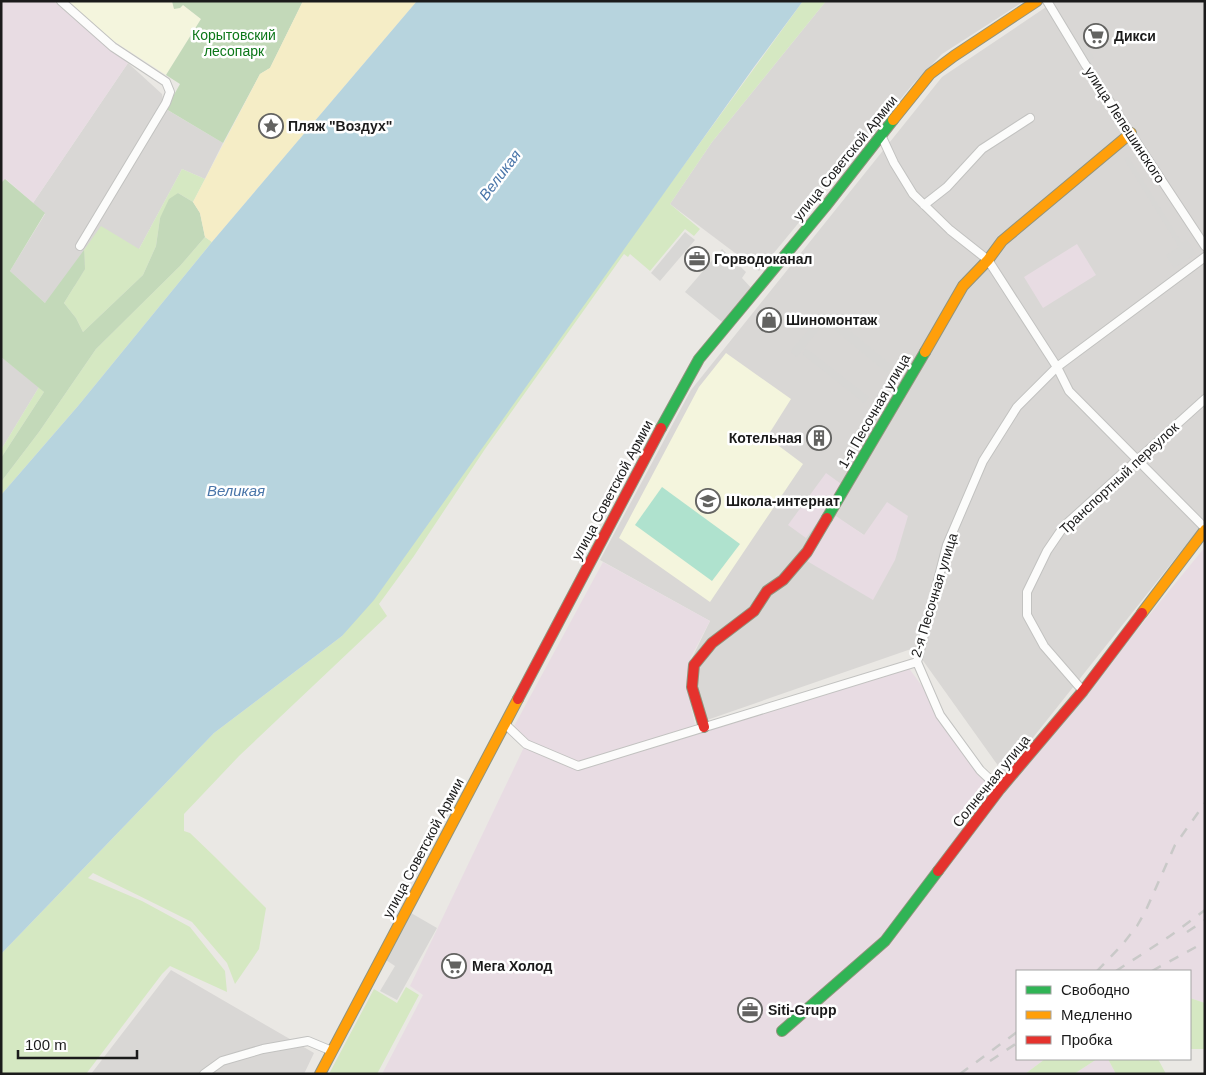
<svg xmlns="http://www.w3.org/2000/svg" width="1206" height="1075" viewBox="0 0 1206 1075" font-family="Arial,sans-serif">
	<rect width="100%" height="100%" fill="#eae8e4"/>
	<path fill="#d9d7d5" fill-rule="evenodd" d="M 826,1 L 1024,1 L 942,54 L 913,84 L 759,271 L 670,204 L 712,142 Z
		M 1055,1 L 1205,1 L 1205,521 L 1004,774 L 914,648 L 707,720 L 689,670 L 692,658 L 710,621 L 600,560 L 691,390 L 942,77 ZM 836,517 L 864,535 L 807,561 Z
		M 128,63 L 162,94 L 164,108 L 223,143 L 205,179 L 182,169 L 139,249 L 45,303 L 10,271 L 45,214 L 33,203 Z
		M 1,357 L 39,387 L 1,450 Z
		M 171,970 L 314,1053 L 304,1074 L 91,1074 Z"/>
	<path fill="#e8dce3" d="M 1,1 L 53,1 L 128,63 L 33,203 L 6,179 L 1,183 Z
		M 1077,244 L 1096,275 L 1043,308 L 1024,277 Z
		M 826,473 L 844,486 L 806,538 L 788,525 Z
		M 887,502 L 908,516 L 895,560 L 873,600 L 807,561 L 836,516 L 864,535 Z
		M 1205,547 L 1205,1003 L 1190,998 L 1190,971 L 1017,971 L 1017,1059 L 1045,1059 L 1025,1074 L 382,1074 L 423,995 L 410,986 L 526,743 L 512,730 L 603,562 L 710,621 L 691,657 L 688,670 L 690,701 L 695,725 L 701,730 L 908,667 L 1002,795 Z
		M 1097,1059 L 1108,1059 L 1116,1074 L 1074,1074 Z"/>
	<path fill="#f4f5dd" d="M 66,1 L 172,1 L 174,8 L 183,5 L 201,19 L 166,75 L 112,40 Z
		M 726,353 L 791,399 L 767,437 L 803,464 L 710,602 L 619,538 L 699,387 Z"/>
	<path fill="#d8d7d5" d="M 1083,39 L 1094,58 L 1085,64 L 1073,45 Z
		M 1128,156 L 1182,243 L 1187,240 L 1196,254 L 1174,268 L 1166,255 L 1179,247 L 1124,159 Z
		M 685,232 L 695,240 L 660,281 L 651,273 Z
		M 722,249 L 746,272 L 742,278 L 755,292 L 727,326 L 685,292 Z
		M 816,320 L 823,325 L 797,357 L 790,352 Z
		M 838,321 L 893,366 L 887,373 L 832,328 Z
		M 806,348 L 869,397 L 864,403 L 802,354 Z
		M 411,913 L 437,928 L 397,1000 L 380,991 L 395,966 L 386,960 Z"/>
	<path fill="#d5e8c2" d="M 803,1 L 826,1 L 712,142 L 670,204 L 700,229 L 694,236 L 685,229 L 650,271 L 630,254 L 628,257 L 624,254 L 485,449 L 414,556 L 379,604 L 387,616 L 239,756 L 184,814 L 184,831 L 190,833 L 215,857 L 266,908 L 259,949 L 235,984 L 227,963 L 192,922 L 93,873 L 88,878 L 142,901 L 190,927 L 225,971 L 227,992 L 170,966 L 162,974 L 86,1074 L 1,1074 L 1,954 L 214,733 L 342,636 Z
		M 182,169 L 205,179 L 193,202 L 178,193 L 160,218 L 156,246 L 143,275 L 83,332 L 76,318 L 64,303 L 85,269 L 84,250 L 101,226 L 139,249 Z
		M 205,237 L 212,242 L 78,406 L 1,495 L 1,482 L 39,432 L 96,349 L 180,266 Z
		M 39,387 L 44,392 L 1,458 L 1,450 Z
		M 406,987 L 419,995 L 377,1074 L 329,1074 L 374,989 L 397,1003 Z
		M 1190,998 L 1205,1003 L 1205,1049 L 1190,1049 Z
		M 1045,1059 L 1097,1059 L 1074,1074 L 1025,1074 Z
		M 1108,1059 L 1158,1059 L 1166,1074 L 1116,1074 Z"/>
	<path fill="#c3d9b9" d="M 172,1 L 303,1 L 270,68 L 260,74 L 223,143 L 166,109 L 180,84 L 166,75 L 201,19 L 183,5 L 180,8 L 174,9 Z
		M 5,179 L 45,213 L 10,271 L 45,303 L 84,250 L 85,269 L 64,303 L 76,318 L 83,332 L 143,275 L 156,246 L 160,218 L 169,199 L 178,193 L 193,202 L 200,213 L 205,237 L 180,266 L 96,349 L 39,432 L 1,482 L 1,458 L 44,392 L 1,357 L 1,183 Z"/>
	<path fill="#f5edc6" d="M 303,1 L 417,1 L 212,242 L 205,237 L 200,213 L 193,202 L 260,74 L 270,68 Z"/>
	<path fill="#afe2ce" d="M 662,487 L 740,544 L 712,581 L 635,525 Z"/>
	<path fill="#b7d4de" d="M 417,1 L 803,1 L 754,67 L 374,600 L 342,636 L 214,733 L 1,954 L 1,495 L 78,406 L 212,242 Z"/>
	<g fill="none" stroke-linecap="round" stroke-linejoin="round">
		<defs>
			<path id="street" d="M 61,1 L 113,47 L 166,82 L 170,92 L 166,103 L 80,246
				M 1047,1 L 1085,64 L 1205,246
				M 881,135 L 894,163 L 913,194 L 950,230 L 988,260 L 1057,367 L 1069,391 L 1205,528
				M 924,205 L 947,187 L 982,149 L 1030,118
				M 917,662 L 947,545 L 983,461 L 1017,407 L 1057,367 L 1205,257
				M 917,662 L 940,715 L 980,770 L 1000,789
				M 1083,691 L 1044,646 L 1027,615 L 1027,592 L 1047,551 L 1064,526 L 1205,399
				M 505,724 L 526,744 L 578,766 L 917,662
				M 204,1074 L 222,1061 L 263,1049 L 308,1041 L 332,1051"/>
			<path id="fast" d="M 661,428 L 699,359 L 825,207 L 893,120
				M 827,518 L 925,352
				M 782,1031 L 885,941 L 938,871"/>
			<path id="slow" d="M 893,120 L 930,74 L 954,56 L 1037,1
				M 925,352 L 963,286 L 988,260 L 1002,241 L 1131,133
				M 1142,613 L 1205,530
				M 320,1074 L 518,699"/>
			<path id="jam" d="M 518,699 L 661,428
				M 704,727 L 692,687 L 694,665 L 712,643 L 754,611 L 767,591 L 783,580 L 807,552 L 827,518
				M 938,871 L 1000,789 L 1083,691 L 1142,613"/>
		</defs>
		<use href="#street" stroke="#c2c2c0" stroke-width="10"/>
		<use href="#fast" stroke="#90937c" stroke-width="12"/>
		<use href="#slow" stroke="#90937c" stroke-width="12"/>
		<use href="#jam" stroke="#90937c" stroke-width="12"/>
		<use href="#street" stroke="#fcfcfb" stroke-width="8"/>
		<use href="#fast" stroke="#30b455" stroke-width="10"/>
		<use href="#slow" stroke="#ff9f0a" stroke-width="10"/>
		<use href="#jam" stroke="#e5322d" stroke-width="10"/>
		<path stroke="#c9c9c8" stroke-width="2.5" stroke-dasharray="10 10" stroke-linecap="butt" d="M 1187,932 L 1205,920
			M 1097,971 L 1122,945 L 1137,926 L 1146,910 L 1175,845 L 1205,803
			M 1116,971 L 1170,936 L 1205,910
			M 1152,971 L 1205,942
			M 990,1061 L 1017,1043
			M 960,1074 L 1017,1032"/>
	</g>
	<defs>
		<symbol id="supermarket-ring" viewBox="-11 -11 22 22"><circle r="9.5" fill="#fff" stroke="#636361" stroke-width="1.5"/><path d="M-6-5.5h2.5l.6 2H6L4.5 2H-2.5L-4.4-4H-6ZM-1.5 3.2a1.3 1.3 0 1 0 .1 0ZM3 3.2a1.3 1.3 0 1 0 .1 0Z" fill="#636361"/></symbol>
		<symbol id="sight-ring" viewBox="-11 -11 22 22"><circle r="9.5" fill="#fff" stroke="#636361" stroke-width="1.5"/><path d="M0-6L1.8-2.2L6-1.7L2.9 1.2L3.7 5.4L0 3.3L-3.7 5.4L-2.9 1.2L-6-1.7L-1.8-2.2Z" fill="#636361"/></symbol>
		<symbol id="office-ring" viewBox="-11 -11 22 22"><circle r="9.5" fill="#fff" stroke="#636361" stroke-width="1.5"/><path d="M-6-3h4V-5.5h4V-3h4V5H-6ZM-1-4.5V-3h2v-1.5ZM-6 0V1H6V0Z" fill="#636361"/></symbol>
		<symbol id="shop-ring" viewBox="-11 -11 22 22"><circle r="9.5" fill="#fff" stroke="#636361" stroke-width="1.5"/><path d="M-5-2.5h2.3a2.7 3.5 0 0 1 5.4 0H5L5.5 6h-11ZM-1.5-2.5h3a1.5 2.3 0 0 0-3 0Z" fill="#636361"/></symbol>
		<symbol id="building-ring" viewBox="-11 -11 22 22"><circle r="9.5" fill="#fff" stroke="#636361" stroke-width="1.5"/><path d="M-4-6H4V6H1V3H-1V6H-4ZM-2.5-4.3h1.7v1.8h-1.7ZM.8-4.3h1.7v1.8H.8ZM-2.5-1h1.7V.8h-1.7ZM.8-1h1.7V.8H.8Z" fill="#636361"/></symbol>
		<symbol id="school-ring" viewBox="-11 -11 22 22"><circle r="9.5" fill="#fff" stroke="#636361" stroke-width="1.5"/><path d="M0-5L7-2L0 1L-7-2ZM-4 1L0 2.5L4 1V4Q0 6-4 4Z" fill="#636361"/></symbol>
	</defs>
	<g fill-rule="evenodd">
		<use href="#supermarket-ring" x="1082" y="22" width="28" height="28"/>
		<use href="#sight-ring" x="257" y="112" width="28" height="28"/>
		<use href="#office-ring" x="683" y="245" width="28" height="28"/>
		<use href="#shop-ring" x="755" y="306" width="28" height="28"/>
		<use href="#building-ring" x="805" y="424" width="28" height="28"/>
		<use href="#school-ring" x="694" y="487" width="28" height="28"/>
		<use href="#supermarket-ring" x="440" y="952" width="28" height="28"/>
		<use href="#office-ring" x="736" y="996" width="28" height="28"/>
	</g>
	<g text-anchor="middle" stroke-width="5" stroke-linejoin="round" paint-order="stroke">
		<g font-size="14" fill="#0c7719" stroke="#fff">
			<text x="234" y="40">Корытовский<tspan x="234" dy="16">лесопарк</tspan></text>
		</g>
		<g font-size="14" font-weight="bold" fill="#1b1b1b" stroke="#fff" text-anchor="start">
			<text x="1114" y="41">Дикси</text>
			<text x="288" y="131">Пляж "Воздух"</text>
			<text x="714" y="264">Горводоканал</text>
			<text x="786" y="325">Шиномонтаж</text>
			<text x="802" y="443" text-anchor="end">Котельная</text>
			<text x="726" y="506">Школа-интернат</text>
			<text x="472" y="971">Мега Холод</text>
			<text x="768" y="1015">Siti-Grupp</text>
		</g>
		<g font-size="14" fill="#1b1b1b" stroke="#fff">
			<text transform="translate(1125 125) rotate(57)" y="5">улица Лепешинского</text>
			<text transform="translate(845 158) rotate(-51)" y="5">улица Советской Армии</text>
			<text transform="translate(874 411) rotate(-60)" y="5">1-я Песочная улица</text>
			<text transform="translate(1119 478) rotate(-43)" y="5">Транспортный переулок</text>
			<text transform="translate(612 490) rotate(-62)" y="5">улица Советской Армии</text>
			<text transform="translate(934 595) rotate(-73)" y="5">2-я Песочная улица</text>
			<text transform="translate(991 781) rotate(-51)" y="5">Солнечная улица</text>
			<text transform="translate(423 848) rotate(-62)" y="5">улица Советской Армии</text>
		</g>
		<g font-size="15" font-style="italic" fill="#4975a9" stroke="#fff">
			<text transform="translate(500 175) rotate(-53)" y="5">Великая</text>
			<text x="236" y="496">Великая</text>
		</g>
	</g>
	<rect width="1206" height="1075" fill="none" stroke="#1b1b1b" stroke-width="5"/>
	<rect x="1016" y="970" width="175" height="90" fill="#ffffff" stroke="#a4a4a4"/>
	<rect x="1026" y="986" width="25" height="8" fill="#30b455" stroke="#a4a4a4"/>
	<text x="1061" y="995" font-size="15" fill="#1b1b1b">Свободно</text>
	<rect x="1026" y="1011" width="25" height="8" fill="#ff9f0a" stroke="#a4a4a4"/>
	<text x="1061" y="1020" font-size="15" fill="#1b1b1b">Медленно</text>
	<rect x="1026" y="1036" width="25" height="8" fill="#e5322d" stroke="#a4a4a4"/>
	<text x="1061" y="1045" font-size="15" fill="#1b1b1b">Пробка</text>
	<path d="M18 1050v8h119v-8" fill="none" stroke="#1b1b1b" stroke-width="2.5"/>
	<text x="25" y="1050" font-size="15" fill="#1b1b1b" stroke="#ffffff" stroke-width="4" paint-order="stroke">100 m</text>
</svg>
